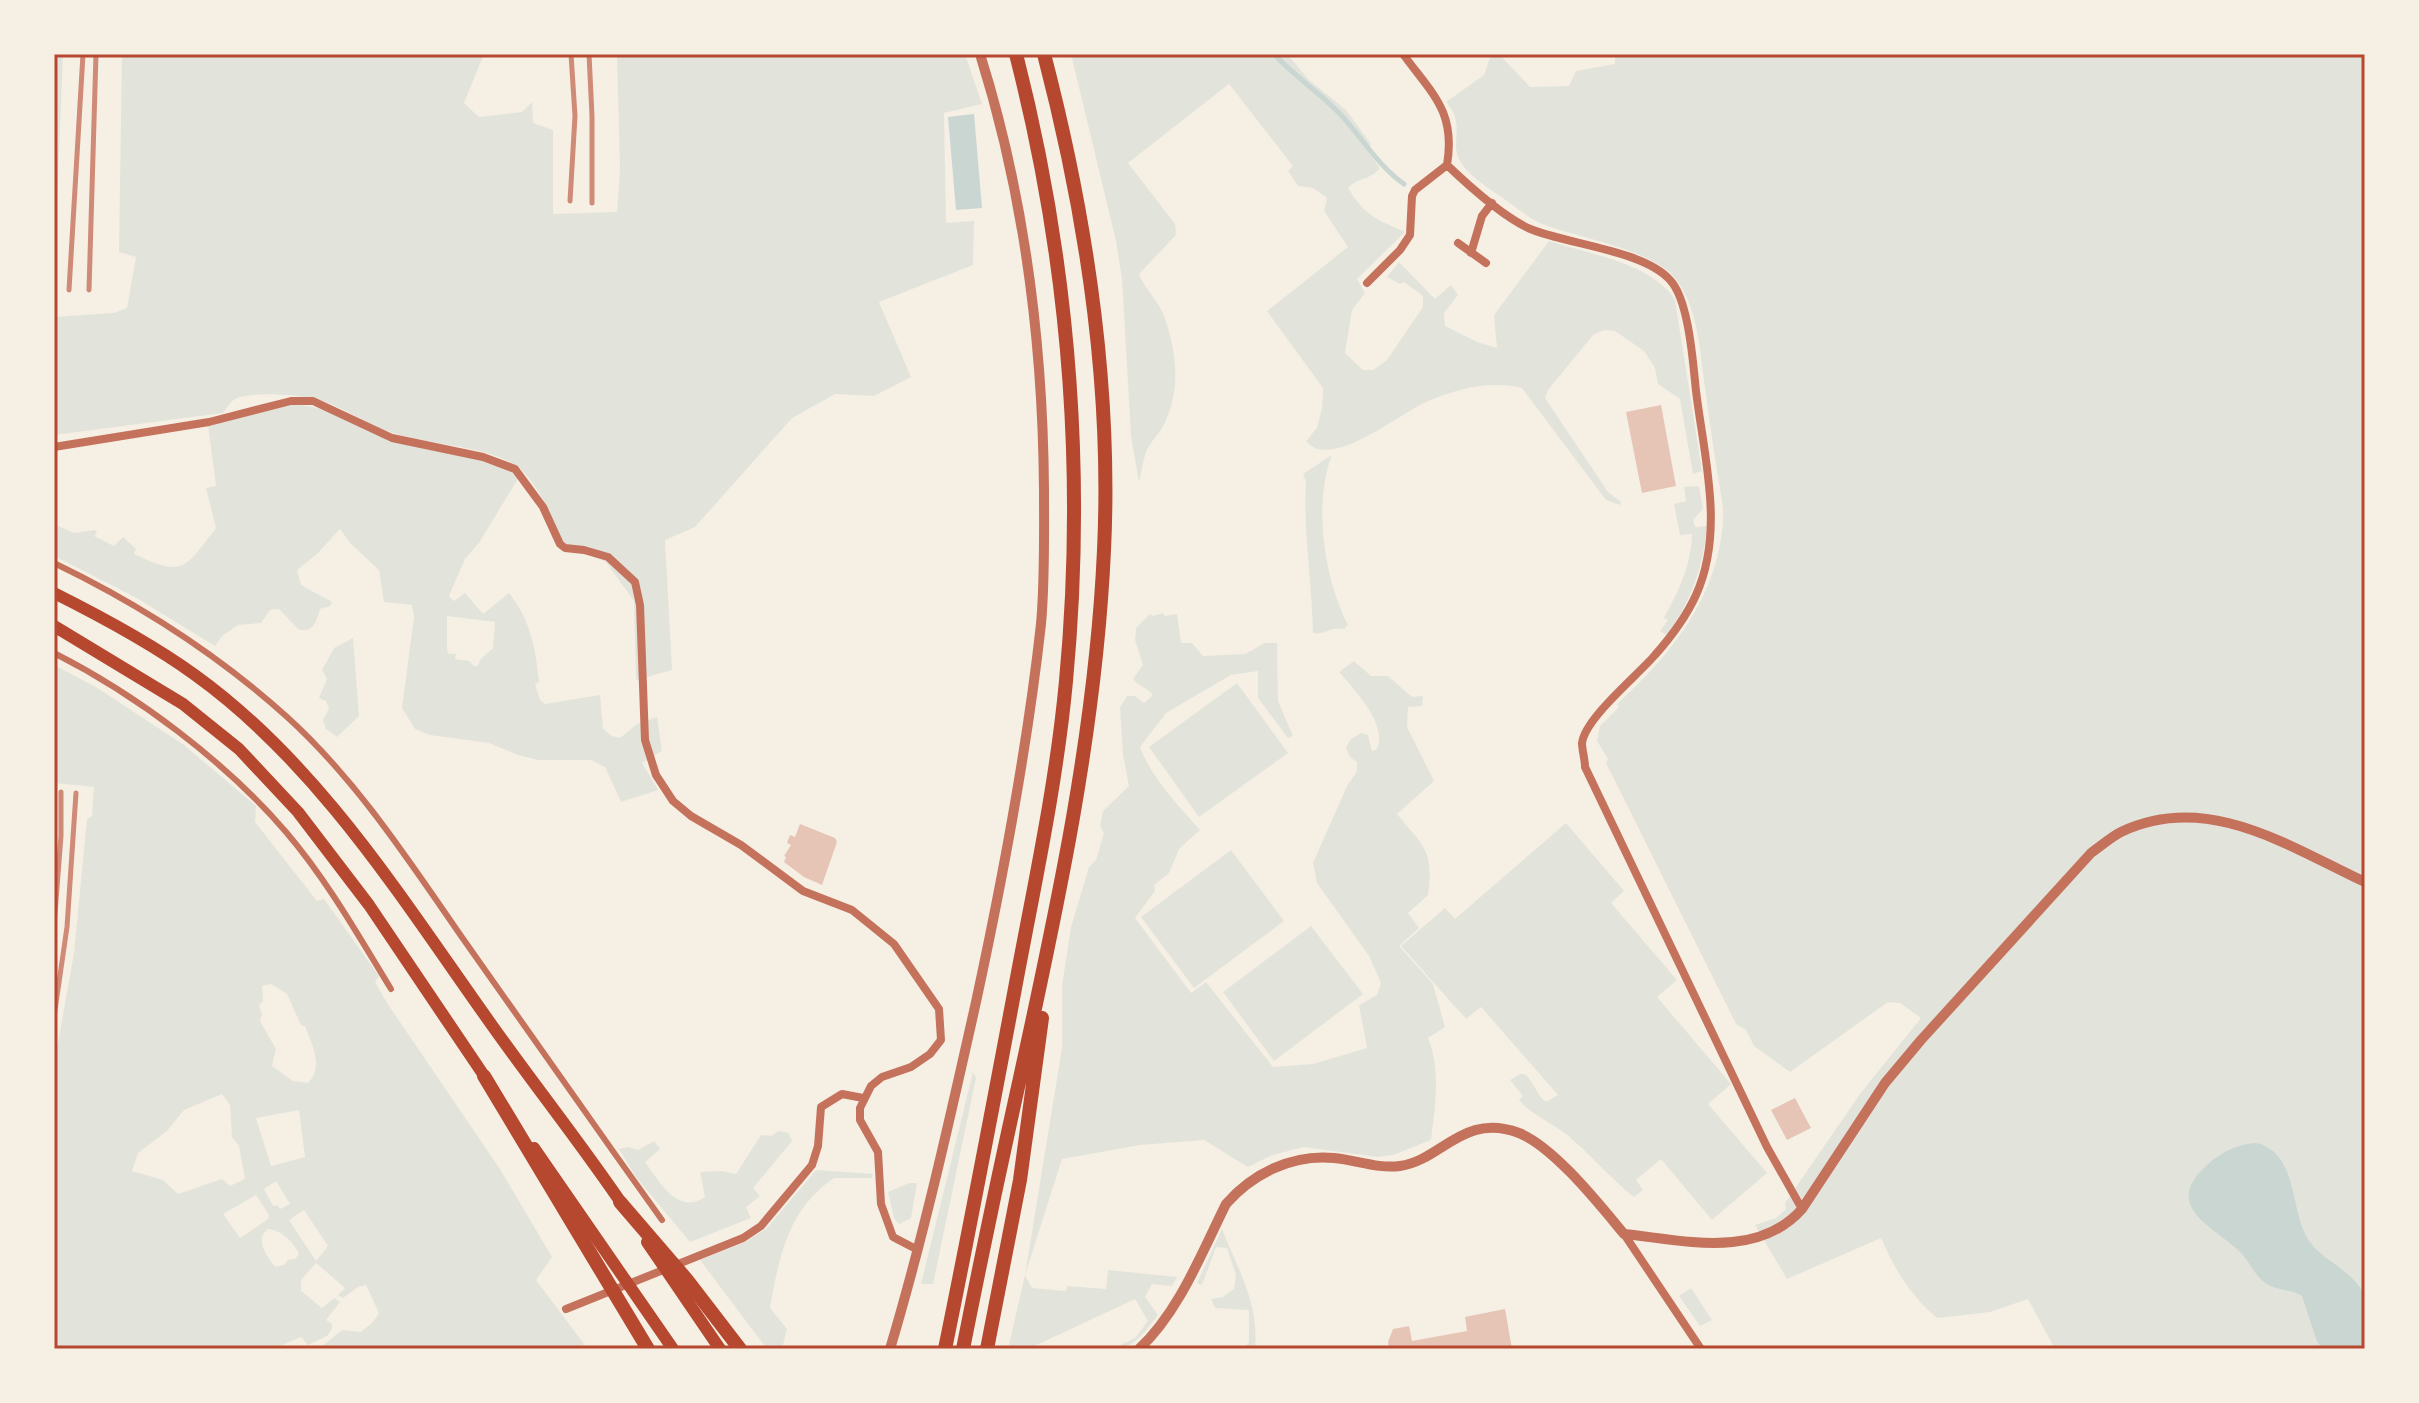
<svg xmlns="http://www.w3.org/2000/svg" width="2419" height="1403" viewBox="0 0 2419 1403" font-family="'Titillium Web',sans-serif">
	<rect width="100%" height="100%" fill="#f6efe4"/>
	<path fill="#e2e4dc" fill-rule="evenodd" d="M 54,54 L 63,54 L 54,275 Z
		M 122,54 L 484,54 L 464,103 L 479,117 L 522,112 L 532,102 L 533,123 L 553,130 L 553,214 L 617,212 L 620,169 L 617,54 L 965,54 L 982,104 L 944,113 L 946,223 L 974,221 L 973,265 L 879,302 L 911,377 L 874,396 L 835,394 L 792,418 L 695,527 L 665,540 L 672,670 L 636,680 L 634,601 L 606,562 L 553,538 C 547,526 550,519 547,509 C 543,496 527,472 515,465 C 490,448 434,444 403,436 C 377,430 355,414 331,404 C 312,395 254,390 235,399 C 230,402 226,409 223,413 L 54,435 L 54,317 L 114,313 L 127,308 L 136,257 L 119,252 Z
		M 1071,54 L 1287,54 L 1309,80 L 1346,110 L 1371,144 L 1366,149 L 1380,168 C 1369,181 1358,177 1348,188 C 1364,215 1377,220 1405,232 L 1357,279 L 1365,293 L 1352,310 L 1345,353 L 1363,370 L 1373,370 L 1387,360 L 1423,307 L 1423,296 L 1404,282 L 1400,284 L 1387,277 L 1399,262 L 1435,299 L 1451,285 L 1458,295 L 1444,313 L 1445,326 L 1477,342 L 1497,348 L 1494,315 L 1549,241 C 1589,254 1652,263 1675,300 L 1702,471 L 1693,474 L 1680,399 L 1658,384 L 1655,368 L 1644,351 L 1615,331 L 1604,330 L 1593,335 L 1548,390 L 1545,398 L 1608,492 L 1621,502 L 1620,505 L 1606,500 L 1522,388 C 1490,380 1456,389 1426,402 C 1400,413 1330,472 1306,441 L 1317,428 L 1322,408 L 1323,388 L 1267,311 L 1348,247 L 1324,211 L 1327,198 L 1313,188 L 1298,186 L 1288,171 L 1293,166 L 1229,84 L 1128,163 L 1175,224 L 1176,235 L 1139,274 C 1145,289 1158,300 1164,316 C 1176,349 1181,387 1166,420 C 1162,430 1155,437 1149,446 C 1143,456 1142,471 1139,482 L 1131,436 L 1122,279 L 1116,241 Z
		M 1499,54 L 1530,87 L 1569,86 L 1576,71 L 1615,64 L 1615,54 L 2365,54 L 2365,1349 L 2055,1349 L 2028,1299 L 1990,1312 L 1937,1318 C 1910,1295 1895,1270 1881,1238 L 1787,1279 L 1755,1225 L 1776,1218 L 1786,1209 L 1785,1203 L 1860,1094 L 1921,1018 L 1900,1003 L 1888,1002 L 1790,1072 L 1754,1046 L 1746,1030 L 1736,1024 L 1606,763 L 1608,759 L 1597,741 L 1600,726 L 1619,707 L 1617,704 C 1671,655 1719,596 1723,519 C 1724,506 1720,491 1718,477 C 1713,447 1709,417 1705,387 C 1700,352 1698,305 1674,277 C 1649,248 1576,238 1540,223 C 1528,217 1515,207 1504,199 C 1490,189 1467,175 1459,159 C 1450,141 1466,124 1446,102 L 1484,75 L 1490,58 Z
		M 291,405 C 329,404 355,425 389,439 C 412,447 439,450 462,456 C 480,460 507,463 519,477 L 479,543 L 465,559 L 449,596 L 454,601 L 465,593 L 483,614 L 509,593 C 530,619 536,649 539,682 L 535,684 L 540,700 L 545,704 L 600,695 L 603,729 L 612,736 L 620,738 L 637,724 L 657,717 L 662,751 L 642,763 L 658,790 L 621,802 L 605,767 L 591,760 L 538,760 L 518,755 L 489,743 L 430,735 L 415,729 L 402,708 L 414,617 L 412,605 L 384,602 L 379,570 L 351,544 L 340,529 L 317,554 L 297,570 L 301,585 L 332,602 L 330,606 L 320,609 C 316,622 315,631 299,630 L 279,609 L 270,610 L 261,623 L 238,625 L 222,636 L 215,646 L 135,597 L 54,556 L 54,524 L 74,533 L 95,530 L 97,533 L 94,536 L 114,546 L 123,537 L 136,549 L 134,554 C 184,578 185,568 216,528 L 206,488 L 216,486 L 208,425 ZM 447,616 L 495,622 L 493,648 L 480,660 L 478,666 L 474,666 L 469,661 L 455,659 L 456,654 L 449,654 L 447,650 Z
		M 1332,455 C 1313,503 1324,579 1348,625 L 1344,629 C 1330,626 1326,635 1313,633 C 1312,582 1303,532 1306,481 L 1303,474 Z
		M 1699,486 L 1703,509 L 1693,520 L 1695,527 L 1707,526 C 1703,568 1691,601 1667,635 L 1660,631 L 1668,620 L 1664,618 C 1679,590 1691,566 1692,534 L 1680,535 L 1674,504 L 1686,501 L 1684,487 Z
		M 1163,613 L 1165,616 L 1177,614 L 1181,643 L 1192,643 L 1203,656 L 1245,654 L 1265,643 L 1277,643 L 1278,701 L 1293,736 L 1288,738 L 1258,698 L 1258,671 L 1231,675 L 1166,713 L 1140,747 C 1153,780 1177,804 1200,830 L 1179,849 L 1169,873 L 1154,885 L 1155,891 L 1135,918 L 1191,993 L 1206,982 L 1273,1067 L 1313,1064 L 1367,1048 L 1359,1005 L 1377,995 L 1381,983 L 1369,956 L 1317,883 L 1313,863 L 1347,786 L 1357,771 L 1357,762 L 1350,757 L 1346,748 L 1350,740 L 1361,733 L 1368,735 L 1372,751 L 1376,750 C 1390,727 1354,689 1339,672 L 1354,661 L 1371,676 L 1388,676 L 1412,697 L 1423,696 L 1422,706 L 1408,707 L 1407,727 L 1434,781 L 1397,814 C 1424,847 1434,850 1428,895 L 1408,913 L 1419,928 L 1399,946 L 1433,984 L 1445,1027 L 1428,1038 C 1441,1069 1435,1108 1431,1140 L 1393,1155 L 1378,1157 L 1303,1147 L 1270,1156 L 1248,1167 L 1204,1140 L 1140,1145 L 1062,1159 L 1025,1275 L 1032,1288 L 1066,1291 L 1067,1286 L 1106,1289 L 1108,1270 L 1177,1277 L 1172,1286 L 1152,1284 L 1145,1297 L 1158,1315 C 1145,1331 1135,1349 1112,1349 L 1135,1338 L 1148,1321 L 1135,1299 L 1028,1349 L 1008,1349 L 1025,1275 L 1062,1048 L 1062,986 L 1071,927 L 1089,867 L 1096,860 L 1104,833 L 1100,826 L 1103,811 L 1129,786 L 1123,755 L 1120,707 L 1127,696 L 1135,696 L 1144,703 L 1153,695 C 1148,688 1139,687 1133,679 L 1143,665 L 1135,640 L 1136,628 L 1150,614 L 1153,616 Z
		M 353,638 L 359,716 L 337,737 L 326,729 L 323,720 L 329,709 L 326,701 L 319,698 L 327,679 L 322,670 L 334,648 Z
		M 54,665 L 96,687 L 184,745 L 256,806 L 255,822 L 317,901 L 324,899 L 379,976 L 375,982 L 387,1003 L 500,1169 L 552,1257 L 536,1280 L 584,1344 L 580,1349 L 323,1349 L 321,1347 L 342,1330 L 361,1332 L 373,1322 L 379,1313 L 366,1285 L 358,1287 L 343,1298 L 338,1295 L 345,1288 L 316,1263 L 301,1280 L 301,1291 L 322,1308 L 334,1298 L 340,1302 L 326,1320 L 332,1324 L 332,1329 L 327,1336 L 308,1345 L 301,1337 L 273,1349 L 54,1349 L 54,1065 L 74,953 L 87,819 L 92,816 L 94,787 L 54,783 ZM 271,984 L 287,994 L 301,1025 L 305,1026 C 312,1045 324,1066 308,1083 L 293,1081 L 272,1066 L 276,1049 L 260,1021 L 262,1014 L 259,1006 L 263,1001 L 262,986 ZM 222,1094 L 230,1105 L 232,1137 L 239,1146 L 245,1179 L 230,1186 L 222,1179 L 178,1194 L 163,1180 L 132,1171 L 138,1153 L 167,1131 L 184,1110 ZM 299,1110 L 305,1157 L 271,1166 L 256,1118 ZM 276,1181 L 290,1204 L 280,1209 L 277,1205 L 273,1206 L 264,1189 ZM 256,1195 L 269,1215 L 268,1219 L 240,1238 L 223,1214 ZM 304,1210 L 328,1246 L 316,1261 L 289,1220 ZM 268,1229 C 281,1230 294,1242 299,1254 L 295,1259 L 288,1260 L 284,1265 L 275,1267 C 267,1256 254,1240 268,1229 Z
		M 1237,683 L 1288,753 L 1199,817 L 1149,747 Z
		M 1566,823 L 1624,891 L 1611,903 L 1677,980 L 1657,997 L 1731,1084 L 1708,1104 L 1767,1173 L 1712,1220 L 1661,1159 L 1636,1180 L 1643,1190 L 1634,1197 C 1612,1180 1595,1159 1574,1141 C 1557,1124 1534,1118 1519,1100 L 1523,1096 L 1510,1080 L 1520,1074 L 1525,1074 C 1534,1082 1537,1096 1546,1102 L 1558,1095 L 1481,1007 L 1466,1019 L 1401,946 L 1445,908 L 1455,919 Z
		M 1231,850 L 1284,921 L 1194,988 L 1141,917 Z
		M 1311,926 L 1363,994 L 1274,1061 L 1223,992 Z
		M 973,1072 L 976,1078 L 933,1284 L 921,1284 Z
		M 779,1131 L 788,1133 L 792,1141 L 753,1188 L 760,1196 L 746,1207 L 751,1218 L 690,1242 L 636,1177 L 619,1149 L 629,1147 L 638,1150 L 654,1141 L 660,1149 L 645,1162 C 659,1181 678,1216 705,1197 L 700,1172 L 721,1171 L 736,1174 L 761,1135 L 771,1136 Z
		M 816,1170 L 873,1174 L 872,1178 L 834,1178 C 788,1209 779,1257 770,1308 L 787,1329 L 782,1349 L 767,1349 L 700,1260 L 745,1242 L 767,1228 Z
		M 909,1183 L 917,1183 L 911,1218 L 899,1224 L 894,1218 L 888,1192 Z
		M 1222,1229 C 1238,1270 1259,1302 1255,1349 L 1244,1349 L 1249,1342 L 1249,1310 L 1215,1308 L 1211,1299 L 1223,1297 L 1234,1289 L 1236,1275 L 1227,1248 L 1216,1247 L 1202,1285 L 1197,1283 Z
		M 1691,1288 L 1712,1320 L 1700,1326 L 1679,1296 Z"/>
	<path fill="#c9d6d2" d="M 974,114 L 982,208 L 956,210 L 948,117 Z
		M 2256,1143 C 2297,1152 2290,1206 2306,1236 C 2319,1260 2352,1269 2363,1293 C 2370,1308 2365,1333 2365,1349 L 2322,1349 L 2316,1339 L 2302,1296 C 2291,1289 2278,1291 2267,1284 C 2254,1276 2250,1261 2239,1251 C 2217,1229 2164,1208 2202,1170 C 2216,1155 2235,1144 2256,1143 Z"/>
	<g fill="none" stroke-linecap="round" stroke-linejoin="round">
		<path stroke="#c9d6d2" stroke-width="5" d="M 1274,54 C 1294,76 1319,92 1340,114 C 1362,137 1377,165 1404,184"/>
	</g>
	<path fill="#e6c5b7" d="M 1661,405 L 1676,486 L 1642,493 L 1626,412 Z
		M 800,824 L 835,838 L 837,842 L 822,885 L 804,877 L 784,862 L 786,857 L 784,856 L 791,845 L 787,843 L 790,835 L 795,837 Z
		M 1795,1098 L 1811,1128 L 1787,1140 L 1771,1110 Z
		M 1505,1309 L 1512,1349 L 1389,1349 L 1388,1342 L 1393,1329 L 1409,1326 L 1412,1341 L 1467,1331 L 1465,1317 Z"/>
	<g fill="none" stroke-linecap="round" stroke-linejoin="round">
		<path stroke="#c5725c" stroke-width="6" d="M 54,563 C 139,604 216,653 286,716 C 358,781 411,864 466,943 C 531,1035 596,1128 662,1220
			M 54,653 C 137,695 225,761 286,832 C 327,880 358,935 391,989"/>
		<path stroke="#c5725c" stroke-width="8" d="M 1447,165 C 1469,186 1501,215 1528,228 C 1564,244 1644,250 1670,280 C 1689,300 1693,363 1696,391 C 1704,457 1725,531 1696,595 C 1686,617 1671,637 1655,655 C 1638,675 1585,718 1582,743 C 1582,750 1585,759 1585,767 L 1767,1147 L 1802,1209
			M 1458,243 L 1486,263
			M 1471,253 L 1482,216 L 1492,203
			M 1367,283 L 1400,250 L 1410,235 L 1412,196 L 1415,190 L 1447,165 C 1456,111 1432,94 1403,54
			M 54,447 L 209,422 L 291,401 L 313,401 L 392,438 L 483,457 L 515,469 L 543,507 L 560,544 L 565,548 L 584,550 L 608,557 L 635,582 L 640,605 L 645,740 L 656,775 L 673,801 L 691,816 L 741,845 L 803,891 L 852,910 L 894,944 L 939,1009 L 941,1040 L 930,1054 L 911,1067 L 882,1077 L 871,1086 L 860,1108 L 860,1120 L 878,1152 L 881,1204 L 893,1237 L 916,1249
			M 1624,1234 L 1701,1349
			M 566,1309 L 743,1238 L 761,1226 L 812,1165 L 818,1146 L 821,1107 L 842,1094 L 863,1098"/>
		<path stroke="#c5725c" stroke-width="10" d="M 890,1349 C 924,1235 950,1118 976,1002 C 1003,877 1027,751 1041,624 C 1045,580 1044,535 1044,491 C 1043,342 1025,197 980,54
			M 1139,1349 C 1179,1312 1202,1252 1226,1204 C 1253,1173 1293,1154 1334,1158 C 1356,1160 1378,1169 1400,1166 C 1442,1160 1463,1112 1519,1133 C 1554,1147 1599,1204 1624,1234 C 1683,1240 1757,1260 1802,1209 L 1885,1083 L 1921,1040 L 2091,853 C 2101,846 2111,837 2121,832 C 2207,791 2288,846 2365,882"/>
		<path stroke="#b5482f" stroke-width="12" d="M 54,593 C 102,617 151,643 195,675 C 316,762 399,894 484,1014 C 530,1080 581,1143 626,1210
			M 54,626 L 183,704 L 239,749 L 298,812 L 369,905 L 489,1083
			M 534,1148 L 673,1349
			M 647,1242 L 720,1349"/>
		<path stroke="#b5482f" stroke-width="14" d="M 484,1076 L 648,1349
			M 620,1202 L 687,1280 L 740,1349
			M 945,1349 C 971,1222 995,1095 1019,967 C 1037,872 1057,778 1066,681 C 1086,468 1069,261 1016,54
			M 963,1349 C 981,1258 1000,1168 1020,1078 C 1058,904 1096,729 1104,550 C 1112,384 1086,215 1044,54
			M 987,1349 L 1020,1180 L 1042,1018"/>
		<path stroke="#cf8b77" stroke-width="5" d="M 589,54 L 592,116 L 592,203
			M 570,201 L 575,116 L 571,54
			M 69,290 L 83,54
			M 89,290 L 96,54
			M 54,926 L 61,836 L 61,792
			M 54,1017 L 67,927 L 76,793"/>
	</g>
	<rect width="2419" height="1403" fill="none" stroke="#f6efe4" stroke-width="112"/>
	<rect x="56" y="56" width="2307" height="1291" fill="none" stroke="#b5482f" stroke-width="3"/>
</svg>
